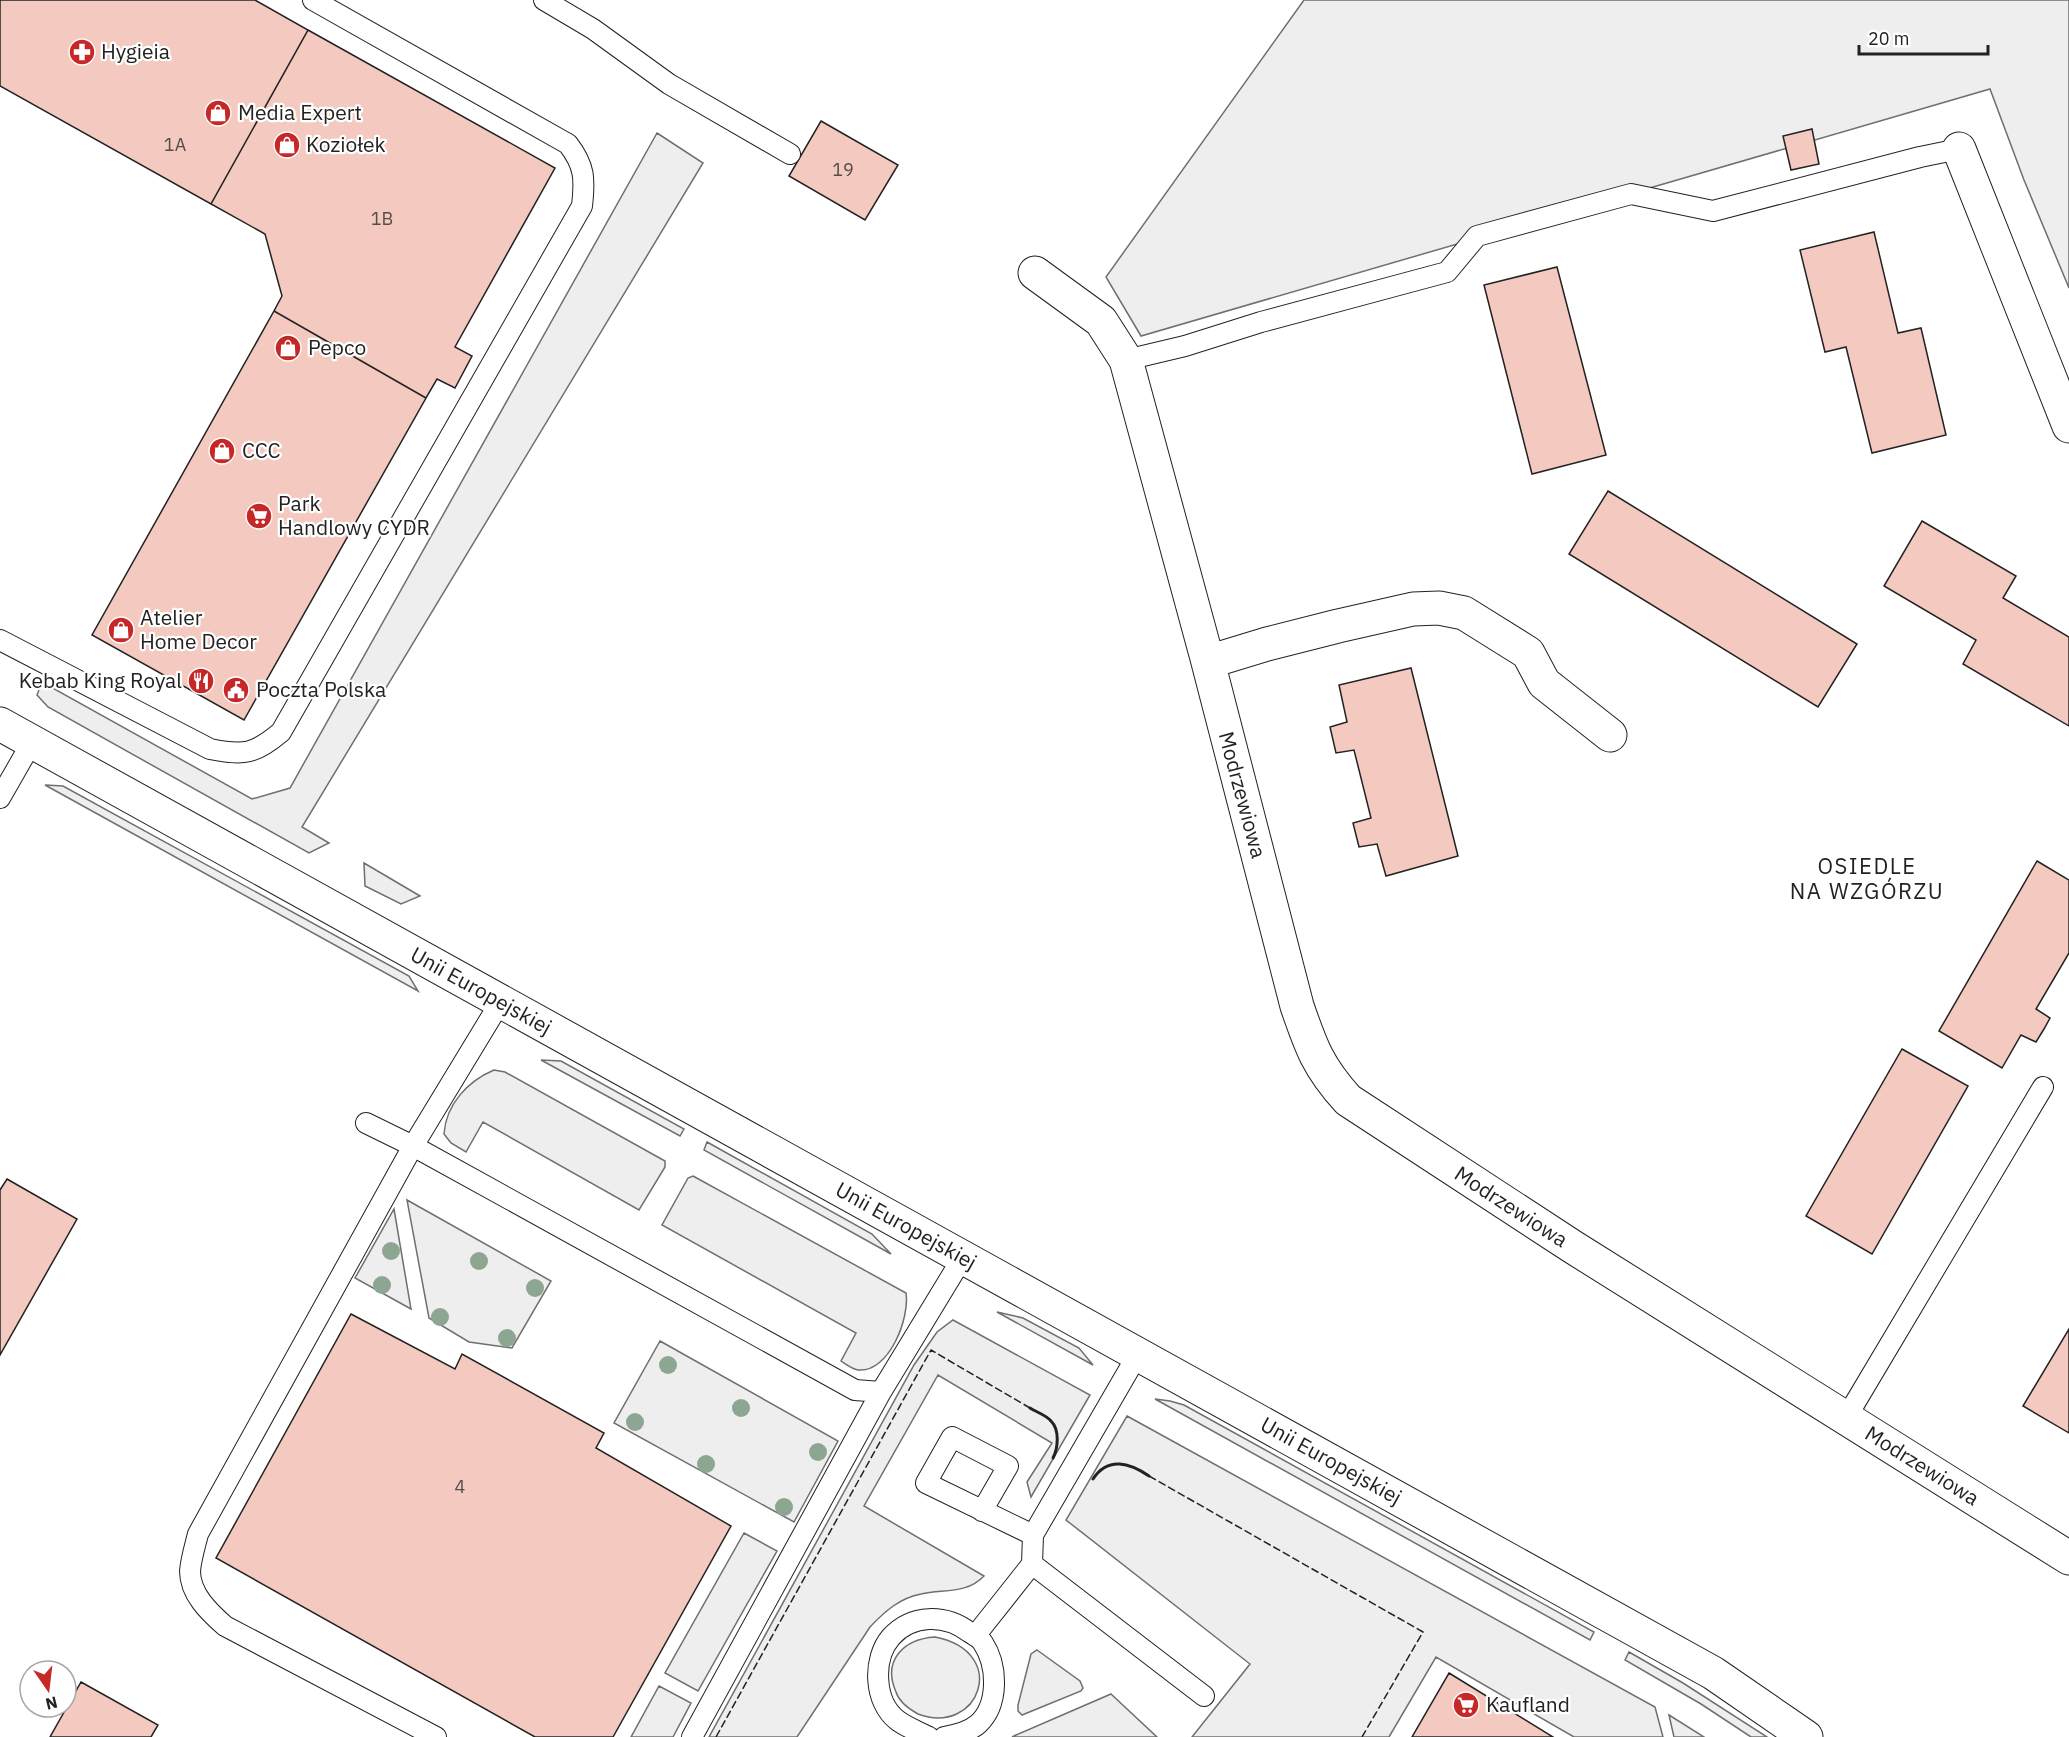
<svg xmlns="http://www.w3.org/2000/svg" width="2069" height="1737" viewBox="0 0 2069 1737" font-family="'IBM Plex Sans',sans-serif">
	<rect width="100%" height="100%" fill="#fff"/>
	<path fill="#eee" stroke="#6f6f6f" stroke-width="1.5" d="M 1304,0 L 2069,0 L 2069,288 L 2024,180 L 1990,89 L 1141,336 L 1106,277 Z
		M 657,133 L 703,163 L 302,827 L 329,843 L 309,853 L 48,707 L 37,695 L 42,682 L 252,799 L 290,788 Z
		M 45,785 L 63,786 L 409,976 L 418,991 Z
		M 364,863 L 420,896 L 401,904 L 365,886 Z
		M 541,1060 L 561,1061 L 684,1129 L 680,1136 Z
		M 494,1070 L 505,1072 L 665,1161 L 665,1167 L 639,1210 L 483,1122 L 466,1152 L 451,1143 L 444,1134 C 446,1104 468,1081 494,1070 Z
		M 707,1142 L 872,1234 L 891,1254 L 704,1150 Z
		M 693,1176 L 906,1293 C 910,1318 889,1373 858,1370 C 852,1369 847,1365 841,1361 L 856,1333 L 662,1225 L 688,1178 Z
		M 407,1200 L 551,1281 L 512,1348 L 469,1342 L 429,1318 Z
		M 394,1209 L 411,1309 L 355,1278 Z
		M 997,1312 L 1023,1318 L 1079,1348 L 1093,1365 Z
		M 953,1320 L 1090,1395 L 1031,1497 L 1027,1482 L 1052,1443 L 938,1375 L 864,1506 L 984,1576 C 967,1594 944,1589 921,1594 C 900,1598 885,1611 870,1627 L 797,1737 L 709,1737 L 914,1365 L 937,1332 Z
		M 660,1341 L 838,1441 L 794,1522 L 614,1423 Z
		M 1155,1399 L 1170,1401 L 1184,1405 L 1594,1632 L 1590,1640 Z
		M 1127,1416 L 1655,1707 L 1663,1737 L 1574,1737 L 1436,1657 L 1389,1737 L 1192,1737 L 1250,1664 L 1066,1520 Z
		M 744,1533 L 777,1551 L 698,1691 L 665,1673 Z
		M 935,1637 C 1011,1652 979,1737 918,1714 C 909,1709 899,1702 896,1692 C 882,1660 904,1639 935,1637 Z
		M 1037,1650 L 1080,1681 L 1083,1688 L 1081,1691 L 1022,1715 L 1018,1711 L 1018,1705 L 1031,1654 Z
		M 1629,1652 L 1683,1683 L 1767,1737 L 1751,1737 L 1701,1704 L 1625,1660 Z
		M 659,1686 L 691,1703 L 673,1737 L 631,1737 Z
		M 1111,1694 L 1157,1737 L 1012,1737 L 1016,1735 Z
		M 1669,1715 L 1704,1737 L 1674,1737 Z"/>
	<path fill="#f3c9c0" stroke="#222" stroke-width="1.5" d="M 0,0 L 255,0 L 308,30 L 211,204 L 0,86 Z
		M 308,30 L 555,168 L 455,347 L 472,356 L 455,388 L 437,379 L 426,398 L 274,311 L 282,296 L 265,234 L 211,204 Z
		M 821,121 L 898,165 L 865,220 L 789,176 Z
		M 1812,129 L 1819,164 L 1791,170 L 1783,136 Z
		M 1874,232 L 1898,333 L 1921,328 L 1946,435 L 1872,453 L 1846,347 L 1825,352 L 1800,250 Z
		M 1557,267 L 1606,455 L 1532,474 L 1484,285 Z
		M 274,311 L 426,398 L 244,720 L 92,635 Z
		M 1608,491 L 1857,644 L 1818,707 L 1569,554 Z
		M 1922,521 L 2016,576 L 2003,598 L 2069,637 L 2069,726 L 1963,664 L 1976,640 L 1884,586 Z
		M 1411,668 L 1458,856 L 1386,876 L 1377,844 L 1359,847 L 1353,823 L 1371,818 L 1354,750 L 1336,753 L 1330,727 L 1347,722 L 1339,685 Z
		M 2037,861 L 2069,880 L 2069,953 L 2036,1009 L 2050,1018 L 2044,1029 L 2036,1042 L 2021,1035 L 2002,1068 L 1939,1031 Z
		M 1902,1049 L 1968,1086 L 1872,1254 L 1806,1216 Z
		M 7,1179 L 77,1219 L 0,1355 L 0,1190 Z
		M 351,1314 L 455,1369 L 462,1354 L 604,1433 L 596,1448 L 731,1526 L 613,1737 L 535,1737 L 216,1558 Z
		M 2069,1329 L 2069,1433 L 2023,1406 Z
		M 1449,1673 L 1553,1737 L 1412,1737 Z
		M 81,1682 L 158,1725 L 151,1737 L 50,1737 Z"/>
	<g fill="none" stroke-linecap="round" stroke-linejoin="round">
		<defs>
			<path id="lane" d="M 544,0 L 593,29 L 669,84 L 790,154
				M 1126,360 L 1185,346 L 1261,322 L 1447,272 L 1477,236 L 1631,194 L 1713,211 L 1920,157 L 1959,149
				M 0,640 L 210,749 C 244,756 255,754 281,732 L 582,206 C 585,179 585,166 568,144 L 313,0
				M 0,798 L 32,742
				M 366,1123 L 413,1146 L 855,1390 L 881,1392 L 963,1257
				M 1846,1418 L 2043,1087
				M 982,1511 L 1008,1466 L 952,1437 L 926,1483 L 1033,1535
				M 1032,1564 L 1204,1696
				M 975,1636 L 1032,1564 L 1033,1535 L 1138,1354
				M 436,1737 L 225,1626 C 209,1612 190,1594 190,1571 C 191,1559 195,1546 198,1534 L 413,1146 L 501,1001
				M 692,1737 L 881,1392
				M 929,1737 C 919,1732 906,1727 897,1720 C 874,1702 872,1659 891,1637 C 912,1614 945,1614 969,1632 C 974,1635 980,1638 983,1643 C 998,1666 999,1705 978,1724 C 969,1732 956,1735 944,1737"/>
			<path id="street" d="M 1959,149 L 2069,426
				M 1035,273 L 1101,321 L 1126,360 L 1208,662
				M 1610,735 L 1544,683 L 1528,653 L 1464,613 L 1439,608 L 1413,609 L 1338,626 L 1267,644 L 1208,662 L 1297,1006 C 1311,1047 1318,1067 1348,1100 L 1573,1247 L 2069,1558"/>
			<path id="secondary" d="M 0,724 L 1713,1673 L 1806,1737"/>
		</defs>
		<use href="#lane" stroke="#222" stroke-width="22"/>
		<use href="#street" stroke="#222" stroke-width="35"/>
		<use href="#secondary" stroke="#222" stroke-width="35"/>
		<use href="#lane" stroke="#fff" stroke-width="20"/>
		<use href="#street" stroke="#fff" stroke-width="33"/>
		<use href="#secondary" stroke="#fff" stroke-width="33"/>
		<path stroke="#222" stroke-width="1.5" stroke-dasharray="8 3" stroke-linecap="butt" d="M 1149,1476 L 1423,1632 L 1362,1737
			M 716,1737 L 931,1350 L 1030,1408"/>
		<path stroke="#222" stroke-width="3" d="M 1030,1408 C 1036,1412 1046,1415 1051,1421 C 1060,1430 1058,1448 1053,1458
			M 1093,1479 C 1108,1456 1130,1463 1149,1476"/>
	</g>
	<g fill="#8da692">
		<circle cx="391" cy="1251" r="9"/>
		<circle cx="479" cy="1261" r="9"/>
		<circle cx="382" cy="1285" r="9"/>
		<circle cx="535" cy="1288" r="9"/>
		<circle cx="440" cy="1317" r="9"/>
		<circle cx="507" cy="1338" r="9"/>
		<circle cx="668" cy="1365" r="9"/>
		<circle cx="741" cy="1408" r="9"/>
		<circle cx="635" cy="1422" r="9"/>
		<circle cx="818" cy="1452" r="9"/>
		<circle cx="706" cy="1464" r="9"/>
		<circle cx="784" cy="1507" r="9"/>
	</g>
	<defs>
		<symbol id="pharmacy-disc" viewBox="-11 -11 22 22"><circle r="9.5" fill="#c62828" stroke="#fff"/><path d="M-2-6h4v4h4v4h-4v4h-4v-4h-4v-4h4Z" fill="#fff"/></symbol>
		<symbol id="shop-disc" viewBox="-11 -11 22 22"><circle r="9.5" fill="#c62828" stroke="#fff"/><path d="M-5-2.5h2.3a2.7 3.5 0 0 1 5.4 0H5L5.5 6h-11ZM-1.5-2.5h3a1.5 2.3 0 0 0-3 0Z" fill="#fff"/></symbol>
		<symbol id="supermarket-disc" viewBox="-11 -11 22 22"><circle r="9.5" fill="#c62828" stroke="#fff"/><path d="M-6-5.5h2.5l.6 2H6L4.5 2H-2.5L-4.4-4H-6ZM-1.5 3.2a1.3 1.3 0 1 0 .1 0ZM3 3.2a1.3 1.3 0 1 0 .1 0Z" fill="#fff"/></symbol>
		<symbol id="restaurant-disc" viewBox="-11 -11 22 22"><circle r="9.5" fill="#c62828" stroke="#fff"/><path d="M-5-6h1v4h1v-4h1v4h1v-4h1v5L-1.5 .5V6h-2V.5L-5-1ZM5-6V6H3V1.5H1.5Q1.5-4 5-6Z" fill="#fff"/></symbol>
		<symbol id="civic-disc" viewBox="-11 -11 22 22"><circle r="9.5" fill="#c62828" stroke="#fff"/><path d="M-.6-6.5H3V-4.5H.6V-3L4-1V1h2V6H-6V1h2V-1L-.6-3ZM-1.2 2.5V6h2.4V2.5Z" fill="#fff"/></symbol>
	</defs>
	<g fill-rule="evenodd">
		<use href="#pharmacy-disc" x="67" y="37" width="30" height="30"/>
		<use href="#shop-disc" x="203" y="98" width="30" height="30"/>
		<use href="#shop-disc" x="272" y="130" width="30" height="30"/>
		<use href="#shop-disc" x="273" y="333" width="30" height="30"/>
		<use href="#shop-disc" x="207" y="436" width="30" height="30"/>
		<use href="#supermarket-disc" x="244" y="501" width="30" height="30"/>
		<use href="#shop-disc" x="106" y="615" width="30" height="30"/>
		<use href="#restaurant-disc" x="186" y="666" width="30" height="30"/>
		<use href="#civic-disc" x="221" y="675" width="30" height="30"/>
		<use href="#supermarket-disc" x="1451" y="1690" width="30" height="30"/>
	</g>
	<g text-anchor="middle" stroke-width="4.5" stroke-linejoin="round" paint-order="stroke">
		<g font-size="18" fill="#564c4a">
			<text x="175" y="151">1A</text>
			<text x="843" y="176">19</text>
			<text x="382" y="225">1B</text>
			<text x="460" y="1493">4</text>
		</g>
		<g font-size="21" fill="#222" stroke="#fff" text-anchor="start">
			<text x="101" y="59">Hygieia</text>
			<text x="238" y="120">Media Expert</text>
			<text x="306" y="152">Koziołek</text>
			<text x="308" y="355">Pepco</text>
			<text x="242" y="458">CCC</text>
			<text x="278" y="511">Park<tspan x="278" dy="24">Handlowy CYDR</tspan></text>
			<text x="140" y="625">Atelier<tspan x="140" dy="24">Home Decor</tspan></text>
			<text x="182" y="688" text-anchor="end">Kebab King Royal</text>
			<text x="256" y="697">Poczta Polska</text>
			<text x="1486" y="1712">Kaufland</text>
		</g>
		<g font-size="21" fill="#222" stroke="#fff">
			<text transform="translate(1242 795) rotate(75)" y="7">Modrzewiowa</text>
			<text transform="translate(481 991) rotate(29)" y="7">Unii Europejskiej</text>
			<text transform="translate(1511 1207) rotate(33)" y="7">Modrzewiowa</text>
			<text transform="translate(906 1226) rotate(29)" y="7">Unii Europejskiej</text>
			<text transform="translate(1331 1461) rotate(29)" y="7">Unii Europejskiej</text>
			<text transform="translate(1922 1466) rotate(32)" y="7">Modrzewiowa</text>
		</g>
		<g font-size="22" letter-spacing="1.5" fill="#222" stroke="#fff">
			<text x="1867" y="874">OSIEDLE<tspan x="1867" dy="25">NA WZGÓRZU</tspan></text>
		</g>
	</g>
	<g transform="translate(48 1689) rotate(166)"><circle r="28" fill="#ffffff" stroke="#a7a7a7" stroke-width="1.5"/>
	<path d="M0-4.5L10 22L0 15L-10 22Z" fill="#c62828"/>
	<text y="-9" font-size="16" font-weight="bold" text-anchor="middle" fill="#222222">N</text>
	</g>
	<path d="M1859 45v9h129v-9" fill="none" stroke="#222222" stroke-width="3"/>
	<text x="1868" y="45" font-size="18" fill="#222222" stroke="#ffffff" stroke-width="4.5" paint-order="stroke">20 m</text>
</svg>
